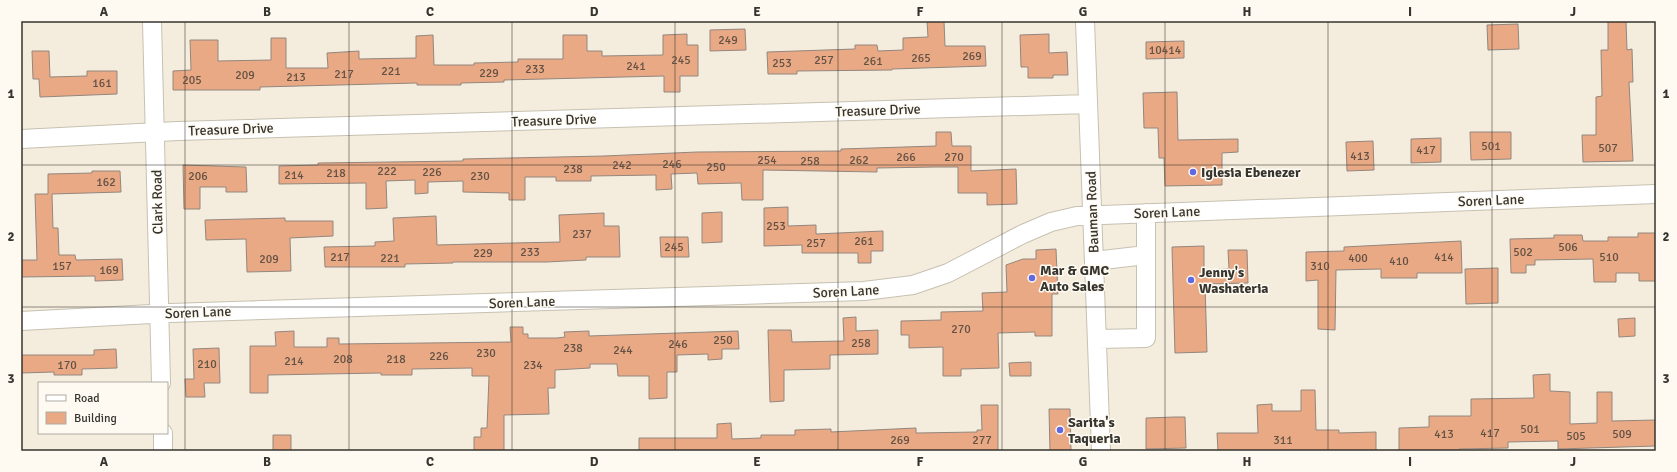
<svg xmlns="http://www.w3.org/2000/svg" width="1677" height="472" viewBox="0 0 1677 472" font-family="Signika,sans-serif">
	<rect width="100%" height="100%" fill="#f4edde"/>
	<path fill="#e8a984" stroke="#94867e" d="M 927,21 L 944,21 L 945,46 L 985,46 L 986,66 L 892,69 L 892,70 L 797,71 L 797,74 L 768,74 L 767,52 L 855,49 L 855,45 L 877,45 L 878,51 L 903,50 L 903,38 L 928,37 Z
		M 1608,21 L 1626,21 L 1627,50 L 1632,49 L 1633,82 L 1629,82 L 1633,161 L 1583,162 L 1582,135 L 1596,135 L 1596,97 L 1602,96 L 1601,50 L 1608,50 Z
		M 1518,24 L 1519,49 L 1488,50 L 1487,25 Z
		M 745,29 L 746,50 L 710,51 L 710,30 Z
		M 687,34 L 687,45 L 698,45 L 698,76 L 680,76 L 680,92 L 664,92 L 664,76 L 504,80 L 504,82 L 461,83 L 461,85 L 417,85 L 417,83 L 260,87 L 260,90 L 173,90 L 173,71 L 191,70 L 190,40 L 218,40 L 218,61 L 271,60 L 271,38 L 286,38 L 286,68 L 328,68 L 327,53 L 359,51 L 359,59 L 416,58 L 416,36 L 433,35 L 434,65 L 474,65 L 474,63 L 518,62 L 518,59 L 563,59 L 563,35 L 587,35 L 587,51 L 602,51 L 602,56 L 663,55 L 663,35 Z
		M 1049,34 L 1049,53 L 1067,52 L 1068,75 L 1053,75 L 1053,78 L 1028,78 L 1028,67 L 1021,67 L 1020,35 Z
		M 1184,41 L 1184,58 L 1146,59 L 1146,42 Z
		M 32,51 L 49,51 L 50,77 L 87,76 L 87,71 L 117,71 L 117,94 L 40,97 L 39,79 L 33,79 Z
		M 1177,92 L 1178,140 L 1238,139 L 1238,152 L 1222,153 L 1222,185 L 1165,186 L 1164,158 L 1159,158 L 1158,128 L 1144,128 L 1143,93 Z
		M 936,132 L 951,132 L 952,146 L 971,146 L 971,171 L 1016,169 L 1017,204 L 987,205 L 987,193 L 958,193 L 958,167 L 936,167 L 877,168 L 877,172 L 763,170 L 763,200 L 742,200 L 741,183 L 698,184 L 697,173 L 671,174 L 672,189 L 656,190 L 656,175 L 591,176 L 591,181 L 556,181 L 556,177 L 525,177 L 525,200 L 509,200 L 509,193 L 463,192 L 463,181 L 428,182 L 428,193 L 415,194 L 415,180 L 386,181 L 387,208 L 366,209 L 366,183 L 279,184 L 279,166 L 318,165 L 318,163 L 463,161 L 463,159 L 604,156 L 697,152 L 841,151 L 841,149 L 936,146 Z
		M 1470,132 L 1511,132 L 1511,159 L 1471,160 Z
		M 1441,138 L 1441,162 L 1411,163 L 1411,139 Z
		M 1373,141 L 1374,170 L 1347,171 L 1346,142 Z
		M 183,165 L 246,167 L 247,192 L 226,192 L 226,187 L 200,187 L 200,209 L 184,209 Z
		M 92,171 L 120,171 L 121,192 L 52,194 L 53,228 L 58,228 L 59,255 L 75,255 L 76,260 L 122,259 L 123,280 L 95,281 L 95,276 L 21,277 L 21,260 L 37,260 L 35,194 L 48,194 L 48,174 L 92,173 Z
		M 788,207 L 788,226 L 816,225 L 816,234 L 883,231 L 883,251 L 871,251 L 871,263 L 858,263 L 858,253 L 802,253 L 802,245 L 764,246 L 764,208 Z
		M 722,212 L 722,242 L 702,243 L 702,213 Z
		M 604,213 L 604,226 L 619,226 L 620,257 L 586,257 L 586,260 L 546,262 L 453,262 L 453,263 L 405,264 L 405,267 L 325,267 L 324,247 L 375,246 L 375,242 L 394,241 L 393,218 L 436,216 L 437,245 L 513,243 L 560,242 L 559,215 Z
		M 285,218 L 285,221 L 333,221 L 333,236 L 290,238 L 291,271 L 247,272 L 246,239 L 206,240 L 205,220 Z
		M 1638,233 L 1656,233 L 1656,281 L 1639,281 L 1639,273 L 1616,273 L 1616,282 L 1594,282 L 1593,259 L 1535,260 L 1535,265 L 1526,265 L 1526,273 L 1511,273 L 1510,239 L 1554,238 L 1554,235 L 1582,235 L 1583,241 L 1608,241 L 1608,237 L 1638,237 Z
		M 660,237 L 688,237 L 689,257 L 661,257 Z
		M 1461,241 L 1462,273 L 1417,273 L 1417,278 L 1381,278 L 1381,269 L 1336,270 L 1335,330 L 1318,329 L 1318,280 L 1306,281 L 1306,252 L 1344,251 L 1344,247 Z
		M 1204,246 L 1204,270 L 1229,269 L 1228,250 L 1247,250 L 1248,283 L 1205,284 L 1207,352 L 1175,353 L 1172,247 Z
		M 1056,249 L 1058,294 L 1052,294 L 1052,336 L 1035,336 L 1035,332 L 998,333 L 999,368 L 961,369 L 961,376 L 943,376 L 943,347 L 909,348 L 909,335 L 901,335 L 901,321 L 941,320 L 941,312 L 983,311 L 982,293 L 1007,292 L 1006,265 L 1023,259 L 1036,259 L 1036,250 Z
		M 1498,268 L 1498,303 L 1466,304 L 1465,269 Z
		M 856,317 L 856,331 L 878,330 L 878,354 L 830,355 L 830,369 L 784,370 L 784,401 L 770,402 L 768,330 L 791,330 L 792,342 L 844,341 L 843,318 Z
		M 1635,318 L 1635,336 L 1619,337 L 1618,319 Z
		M 510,327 L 523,327 L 523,334 L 528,334 L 528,338 L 557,338 L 565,337 L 564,332 L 589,331 L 589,336 L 738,331 L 739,349 L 722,349 L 722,359 L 708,360 L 708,354 L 677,355 L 677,372 L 667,372 L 667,398 L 649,399 L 649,376 L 618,376 L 617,364 L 590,364 L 590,368 L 555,370 L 555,388 L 548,388 L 549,414 L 504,415 L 504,451 L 474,451 L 474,437 L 481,437 L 481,428 L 487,428 L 489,376 L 472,376 L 472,368 L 412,369 L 412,375 L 381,375 L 381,373 L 268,375 L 268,393 L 250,393 L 250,346 L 276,346 L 275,332 L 294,331 L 294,347 L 327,347 L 327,338 L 339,338 L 339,344 L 511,342 Z
		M 219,348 L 220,383 L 204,383 L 205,397 L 186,397 L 185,379 L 194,379 L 193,349 Z
		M 116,349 L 117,368 L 82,369 L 82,375 L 54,375 L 54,372 L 21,373 L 21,355 L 94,355 L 94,350 Z
		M 1031,362 L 1031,376 L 1010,376 L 1009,363 Z
		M 1550,374 L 1550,391 L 1570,392 L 1570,424 L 1597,423 L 1597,392 L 1612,392 L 1612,421 L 1656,420 L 1656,446 L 1558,449 L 1558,441 L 1508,442 L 1508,448 L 1459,449 L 1459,451 L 1399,451 L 1399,428 L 1429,427 L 1429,416 L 1471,416 L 1471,399 L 1534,398 L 1533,375 Z
		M 1301,390 L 1315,390 L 1316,430 L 1339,430 L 1339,433 L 1376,432 L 1376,451 L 1218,451 L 1217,433 L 1258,433 L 1257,405 L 1272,404 L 1272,411 L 1301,411 Z
		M 981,405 L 998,405 L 998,451 L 639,451 L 639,438 L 717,438 L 717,424 L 731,423 L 732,439 L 761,438 L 761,435 L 795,435 L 795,430 L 831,429 L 831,432 L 916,428 L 916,433 L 977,432 L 977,430 L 982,430 Z
		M 1049,409 L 1070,409 L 1071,451 L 1050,451 Z
		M 1175,417 L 1185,417 L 1186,448 L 1146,449 L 1146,418 Z
		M 273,435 L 291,435 L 291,451 L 273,451 Z"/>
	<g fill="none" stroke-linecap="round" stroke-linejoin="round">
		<defs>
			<path id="minor" d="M 152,21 L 161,383
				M 1085,21 L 1101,451
				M 21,139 L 178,131 L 1088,104
				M 1094,261 L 1146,255
				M 21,321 L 170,313 L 864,291 L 913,285 L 948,273 L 1023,234 L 1051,222 L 1077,216 L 1656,194
				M 1097,339 L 1146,338 L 1146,213
				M 163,433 L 163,451"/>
		</defs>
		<use href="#minor" stroke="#c7c1b2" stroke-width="20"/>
		<use href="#minor" stroke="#fff" stroke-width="18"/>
	</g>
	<path fill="none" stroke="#36342e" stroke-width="1" stroke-opacity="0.55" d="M 185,21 L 185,451M 349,21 L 349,451M 512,21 L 512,451M 675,21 L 675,451M 838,21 L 838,451M 1002,21 L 1002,451M 1165,21 L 1165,451M 1328,21 L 1328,451M 1492,21 L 1492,451M 21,165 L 1656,165M 21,307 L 1656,307"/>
	<g fill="#6069e1" stroke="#fefaf1" stroke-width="1.5">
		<circle cx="1193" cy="172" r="4"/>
		<circle cx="1032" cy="278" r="4"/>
		<circle cx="1191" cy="280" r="4"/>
		<circle cx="1060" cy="430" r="4"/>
	</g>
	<g text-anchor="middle" stroke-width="3" stroke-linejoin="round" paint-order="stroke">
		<g font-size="12" fill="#625144">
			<text x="728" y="44">249</text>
			<text x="1165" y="54">10414</text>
			<text x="972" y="60">269</text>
			<text x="921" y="62">265</text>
			<text x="681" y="64">245</text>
			<text x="824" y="64">257</text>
			<text x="873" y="65">261</text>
			<text x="782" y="67">253</text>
			<text x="636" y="70">241</text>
			<text x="535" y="73">233</text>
			<text x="391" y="75">221</text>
			<text x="489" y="77">229</text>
			<text x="344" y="78">217</text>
			<text x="245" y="79">209</text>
			<text x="296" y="81">213</text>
			<text x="192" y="84">205</text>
			<text x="102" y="87">161</text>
			<text x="1491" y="150">501</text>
			<text x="1608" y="152">507</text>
			<text x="1426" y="154">417</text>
			<text x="1360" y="160">413</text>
			<text x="906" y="161">266</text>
			<text x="954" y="161">270</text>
			<text x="767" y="164">254</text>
			<text x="859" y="164">262</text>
			<text x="810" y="165">258</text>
			<text x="672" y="168">246</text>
			<text x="622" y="169">242</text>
			<text x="716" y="171">250</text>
			<text x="573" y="173">238</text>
			<text x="387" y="175">222</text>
			<text x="432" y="176">226</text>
			<text x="336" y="177">218</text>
			<text x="294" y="179">214</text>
			<text x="198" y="180">206</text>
			<text x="480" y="180">230</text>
			<text x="106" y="186">162</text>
			<text x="776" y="230">253</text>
			<text x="582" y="238">237</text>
			<text x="864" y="245">261</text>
			<text x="816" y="247">257</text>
			<text x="674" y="251">245</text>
			<text x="1568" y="251">506</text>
			<text x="530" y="256">233</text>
			<text x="1523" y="256">502</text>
			<text x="483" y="257">229</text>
			<text x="340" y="261">217</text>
			<text x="1444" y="261">414</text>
			<text x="1609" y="261">510</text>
			<text x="390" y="262">221</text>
			<text x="1358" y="262">400</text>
			<text x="269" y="263">209</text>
			<text x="1399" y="265">410</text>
			<text x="62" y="270">157</text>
			<text x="1320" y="270">310</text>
			<text x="109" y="274">169</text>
			<text x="961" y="333">270</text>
			<text x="723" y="344">250</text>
			<text x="861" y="347">258</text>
			<text x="678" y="348">246</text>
			<text x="573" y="352">238</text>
			<text x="623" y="354">244</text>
			<text x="486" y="357">230</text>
			<text x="439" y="360">226</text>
			<text x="343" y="363">208</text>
			<text x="396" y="363">218</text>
			<text x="294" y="365">214</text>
			<text x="207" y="368">210</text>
			<text x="67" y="369">170</text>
			<text x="533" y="369">234</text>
			<text x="1530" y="433">501</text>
			<text x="1490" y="437">417</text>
			<text x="1444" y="438">413</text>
			<text x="1622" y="438">509</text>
			<text x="1576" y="440">505</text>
			<text x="900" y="444">269</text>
			<text x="982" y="444">277</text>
			<text x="1283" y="444">311</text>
		</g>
		<g font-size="14" fill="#36342e" stroke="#fefaf1">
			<text transform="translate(878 110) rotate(-2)" y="5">Treasure Drive</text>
			<text transform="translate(554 120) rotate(-2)" y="5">Treasure Drive</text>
			<text transform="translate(231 129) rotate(-2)" y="5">Treasure Drive</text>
			<text transform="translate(1491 200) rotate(-2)" y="5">Soren Lane</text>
			<text transform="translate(157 202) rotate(-91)" y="5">Clark Road</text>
			<text transform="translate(1092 212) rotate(-92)" y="5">Bauman Road</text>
			<text transform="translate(1167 212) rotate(-2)" y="5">Soren Lane</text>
			<text transform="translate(846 291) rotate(-3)" y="5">Soren Lane</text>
			<text transform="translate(522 302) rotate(-2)" y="5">Soren Lane</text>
			<text transform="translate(198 312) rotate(-2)" y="5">Soren Lane</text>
		</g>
		<g font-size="14" font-weight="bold" fill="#36342e" stroke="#fefaf1" text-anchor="start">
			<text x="1201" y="177">Iglesia Ebenezer</text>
			<text x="1040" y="275">Mar &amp; GMC<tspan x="1040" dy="16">Auto Sales</tspan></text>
			<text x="1199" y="277">Jenny's<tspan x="1199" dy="16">Washateria</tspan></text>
			<text x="1068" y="427">Sarita's<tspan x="1068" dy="16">Taqueria</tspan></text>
		</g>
	</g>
	<rect width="1677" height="472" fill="none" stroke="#fefaf1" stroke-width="44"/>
	<rect x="38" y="382" width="130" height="52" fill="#fefaf1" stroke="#aeaba3"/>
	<rect x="46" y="395" width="20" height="6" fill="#ffffff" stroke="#aeaba3"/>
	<text x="74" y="402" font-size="12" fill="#36342e">Road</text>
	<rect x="46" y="412" width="20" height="12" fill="#e8a984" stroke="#aeaba3"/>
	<text x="74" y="422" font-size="12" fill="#36342e">Building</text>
	<rect x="22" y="22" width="1633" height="428" fill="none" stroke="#36342e" stroke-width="1.5"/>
	<g font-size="13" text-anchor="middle" font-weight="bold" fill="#36342e">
		<text x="104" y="16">A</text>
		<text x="267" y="16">B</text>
		<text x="430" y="16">C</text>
		<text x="594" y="16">D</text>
		<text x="757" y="16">E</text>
		<text x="920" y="16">F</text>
		<text x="1083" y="16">G</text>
		<text x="1247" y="16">H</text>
		<text x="1410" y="16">I</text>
		<text x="1573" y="16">J</text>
		<text x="11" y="98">1</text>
		<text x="1666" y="98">1</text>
		<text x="11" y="241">2</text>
		<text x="1666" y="241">2</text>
		<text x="11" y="383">3</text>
		<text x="1666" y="383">3</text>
		<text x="104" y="466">A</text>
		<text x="267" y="466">B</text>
		<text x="430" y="466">C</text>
		<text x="594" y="466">D</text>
		<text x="757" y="466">E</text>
		<text x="920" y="466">F</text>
		<text x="1083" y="466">G</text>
		<text x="1247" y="466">H</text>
		<text x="1410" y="466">I</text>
		<text x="1573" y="466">J</text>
	</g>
</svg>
